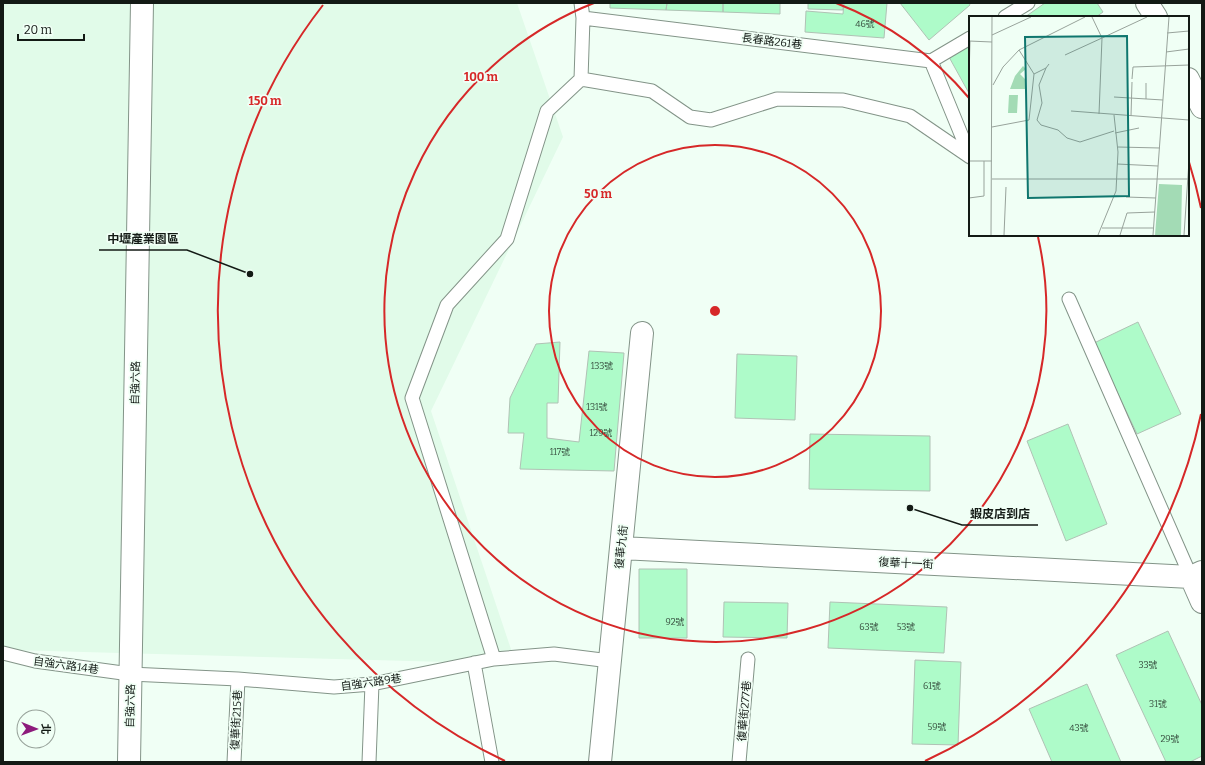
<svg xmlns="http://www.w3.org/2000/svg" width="1205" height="765" viewBox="0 0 1205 765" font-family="Bitter,'Noto Sans TC',serif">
	<rect width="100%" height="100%" fill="#f0fff5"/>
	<path fill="#e1fbe9" d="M 3,3 L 517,3 L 563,137 L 431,411 L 516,664 L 11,650 L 3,646 Z"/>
	<path fill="#aefbc9" stroke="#b0c2b5" d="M 610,3 L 667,3 L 666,10 L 610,8 Z
		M 667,3 L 723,3 L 723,12 L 666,10 Z
		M 723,3 L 780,3 L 780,14 L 723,12 Z
		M 808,3 L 843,3 L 843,10 L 808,9 Z
		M 844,3 L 887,3 L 884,38 L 805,32 L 806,11 L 843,14 Z
		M 900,3 L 969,3 L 970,5 L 929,40 Z
		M 1045,3 L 1097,3 L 1103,12 L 1096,17 L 1025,17 Z
		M 970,45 L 970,95 L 949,57 Z
		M 1138,322 L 1181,414 L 1137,434 L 1094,343 Z
		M 560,342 L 558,403 L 547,403 L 547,438 L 579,442 L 589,351 L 624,353 L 614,471 L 520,469 L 524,433 L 508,433 L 510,398 L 536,344 Z
		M 737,354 L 797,356 L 795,420 L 735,418 Z
		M 1068,424 L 1107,524 L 1066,541 L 1027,441 Z
		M 810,434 L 930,436 L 930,491 L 809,489 Z
		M 639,569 L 687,569 L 687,638 L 639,638 Z
		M 724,602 L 788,603 L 787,638 L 723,637 Z
		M 830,602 L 947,607 L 944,653 L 828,648 Z
		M 1168,631 L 1202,705 L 1202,756 L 1190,762 L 1166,762 L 1116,655 Z
		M 915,660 L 961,662 L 958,745 L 912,744 Z
		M 1087,684 L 1121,762 L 1052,762 L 1029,709 Z"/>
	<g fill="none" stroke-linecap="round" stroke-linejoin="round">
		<defs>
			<path id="service" d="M 581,3 L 583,18 L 931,61 L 970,38
				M 1005,17 L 1028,3
				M 931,61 L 970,156
				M 581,79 L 583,18
				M 1069,299 L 1191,577
				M 3,653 L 35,661 L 130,674 L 238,679 L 334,687 L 372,684 L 494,659 L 554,654 L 610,661
				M 494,659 L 412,398 L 447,305 L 507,239 L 547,111 L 581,79 L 652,91 L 690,117 L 711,120 L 777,99 L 843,100 L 910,116 L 970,157
				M 474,663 L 492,762
				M 234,762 L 238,679
				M 369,762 L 372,684
				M 739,762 L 748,659"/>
			<path id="minor" d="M 1147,3 L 1156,17
				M 1188,79 L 1202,107
				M 621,548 L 1191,577
				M 1202,572 L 1191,577 L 1202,602
				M 129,762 L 142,3
				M 600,762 L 642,333"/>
		</defs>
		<use href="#service" stroke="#839488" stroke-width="15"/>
		<use href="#minor" stroke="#839488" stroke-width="24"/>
		<use href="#service" stroke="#fff" stroke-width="13"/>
		<use href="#minor" stroke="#fff" stroke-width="22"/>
	</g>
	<g fill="none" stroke="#d62828" stroke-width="2">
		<circle cx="715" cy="311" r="166"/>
		<path d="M836 3A331 331 0 0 1 969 98M1038 237A331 331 0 1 1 594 3"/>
		<path d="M1201 414A497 497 0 0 1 925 761M505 761A497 497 0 0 1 323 5M1189 162A497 497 0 0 1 1201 208"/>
	</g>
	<g text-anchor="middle" stroke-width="3.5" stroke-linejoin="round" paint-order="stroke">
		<g font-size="9" fill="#3a5242">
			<text x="865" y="27">46號</text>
			<text x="602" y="369">133號</text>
			<text x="597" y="410">131號</text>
			<text x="601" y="436">129號</text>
			<text x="560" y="455">117號</text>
			<text x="675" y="625">92號</text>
			<text x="869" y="630">63號</text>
			<text x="906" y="630">53號</text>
			<text x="1148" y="668">33號</text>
			<text x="932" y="689">61號</text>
			<text x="1158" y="707">31號</text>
			<text x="937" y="730">59號</text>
			<text x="1079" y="731">43號</text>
			<text x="1170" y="742">29號</text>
		</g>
		<g font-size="11" fill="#131a15" stroke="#f0fff5">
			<text transform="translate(772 41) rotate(7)" y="4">長春路261巷</text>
			<text transform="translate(135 383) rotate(-89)" y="4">自強六路</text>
			<text transform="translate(621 547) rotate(-84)" y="4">復華九街</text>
			<text transform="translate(906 563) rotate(3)" y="4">復華十一街</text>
			<text transform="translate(66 665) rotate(8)" y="4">自強六路14巷</text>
			<text transform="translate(371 682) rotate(-8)" y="4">自強六路9巷</text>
			<text transform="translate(130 706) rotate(-89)" y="4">自強六路</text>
			<text transform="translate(744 711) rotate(-85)" y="4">復華街277巷</text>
			<text transform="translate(236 720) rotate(-87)" y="4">復華街215巷</text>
		</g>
	</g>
	<g transform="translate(969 16)">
		<rect width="220" height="220" fill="#f0fff5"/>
		<path d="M 54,50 L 57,53 L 51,58 L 56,63 L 56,73 L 41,73 L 46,60 ZM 40,79 L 49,79 L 48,97 L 39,97 ZM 190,168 L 213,169 L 212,219 L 186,219 Z" fill="#a3dbb5"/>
		<path fill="none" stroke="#98a39b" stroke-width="1" d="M 123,1 L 133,22 L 178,1M 198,17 L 220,15M 23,19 L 62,1M 0,25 L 23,26M 197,36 L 220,33M 96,39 L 133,22 L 130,98M 77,52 L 70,69 L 73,87 L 68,104 L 72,109 L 89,114 L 98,122 L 111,126 L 145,115M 65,58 L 77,52 L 80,48M 0,61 L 1,25M 163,63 L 164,51 L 220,49M 24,69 L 34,51 L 50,34 L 116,1M 145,81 L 194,84M 177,83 L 177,67M 102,95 L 220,104M 162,100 L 163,66M 23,111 L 60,104 L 65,58 L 50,34M 146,117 L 170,112M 149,131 L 191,132M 0,145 L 23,145M 148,148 L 189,150M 23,163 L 220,163M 157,181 L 187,182M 0,182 L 15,180 L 15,145M 133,212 L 184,212M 22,219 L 23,1M 35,219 L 37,171M 129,219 L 147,175 L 149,136 L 145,99M 151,219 L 158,197 L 186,196M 184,219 L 200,1M 215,219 L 220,145"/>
		<path fill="#0f766e" fill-opacity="0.15" stroke="#0f766e" stroke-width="2" d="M 158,20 L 160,180 L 59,182 L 56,21 Z"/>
		<rect width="220" height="220" fill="none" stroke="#131a15" stroke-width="2"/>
	</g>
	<circle cx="715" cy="311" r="6" fill="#d62828" stroke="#f0fff5" stroke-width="2"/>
	<g font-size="12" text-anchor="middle" font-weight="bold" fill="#d62828" stroke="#f0fff5" stroke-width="3.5" stroke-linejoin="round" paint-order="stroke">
		<text x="481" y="81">100 m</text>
		<text x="265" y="105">150 m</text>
		<text x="598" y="198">50 m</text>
	</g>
	<path fill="none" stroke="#131a15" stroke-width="1.5" d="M250 274L187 250H99M910 508L962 525H1038"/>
	<g fill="#131a15" stroke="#f0fff5" stroke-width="1.5">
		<circle cx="250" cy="274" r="4"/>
		<circle cx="910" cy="508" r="4"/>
	</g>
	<g font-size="12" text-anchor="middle" font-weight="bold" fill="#131a15" stroke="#f0fff5" stroke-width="3.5" stroke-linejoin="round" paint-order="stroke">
		<text x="143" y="243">中壢產業園區</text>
		<text x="1000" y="518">蝦皮店到店</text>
	</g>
	<rect width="1205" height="765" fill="none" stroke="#131a15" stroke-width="8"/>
	<g transform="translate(36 729) rotate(91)"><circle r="19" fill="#f0fff5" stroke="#98a39b"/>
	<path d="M0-3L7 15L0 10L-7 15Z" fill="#8d1b7c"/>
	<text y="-6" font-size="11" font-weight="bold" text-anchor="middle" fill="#131a15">北</text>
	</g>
	<path d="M18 34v6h66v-6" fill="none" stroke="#131a15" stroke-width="2"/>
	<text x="24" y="34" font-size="12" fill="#131a15" stroke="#f0fff5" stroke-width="3" paint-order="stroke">20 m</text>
</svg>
